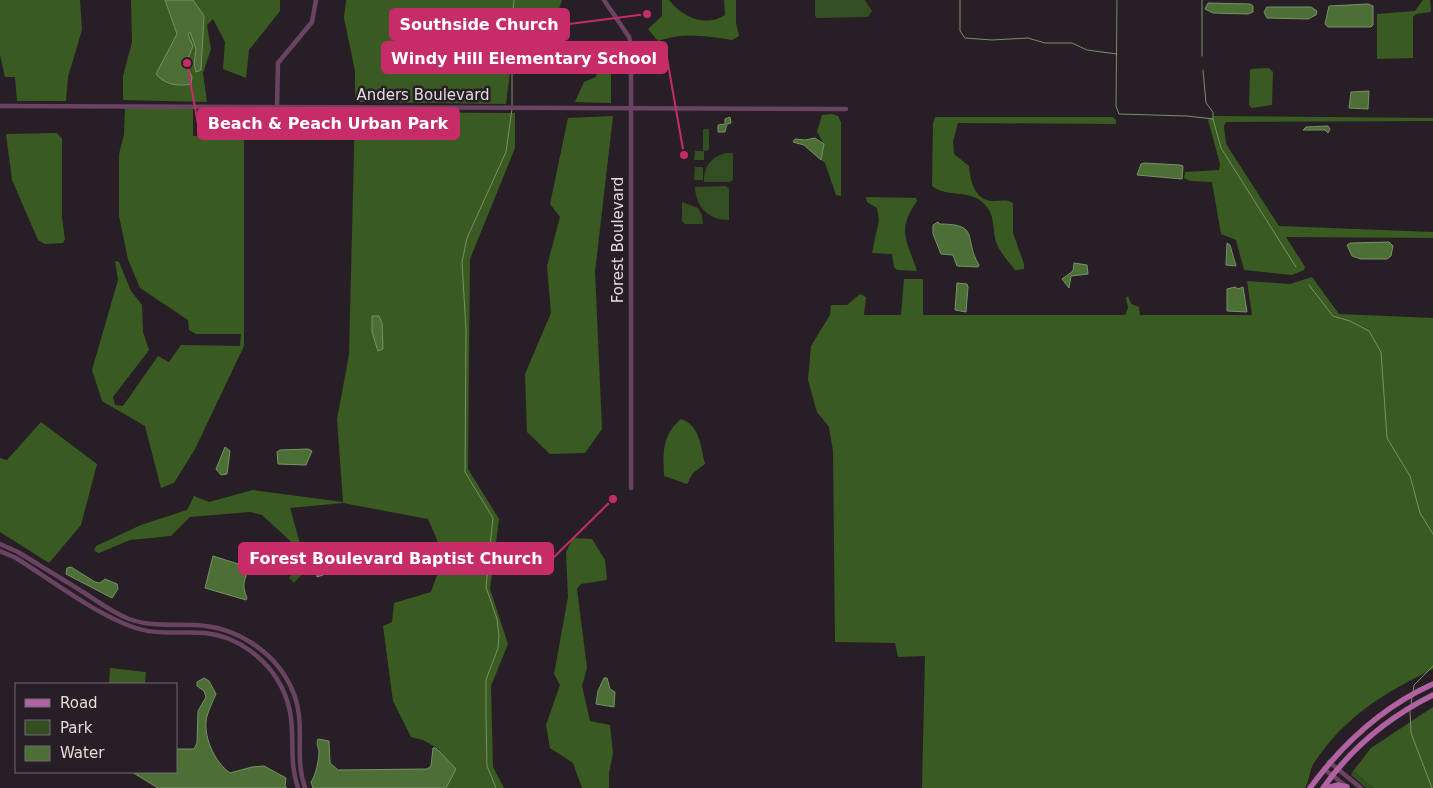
<svg xmlns="http://www.w3.org/2000/svg" width="1433" height="788" viewBox="0 0 1433 788" font-family="'DejaVu Sans',sans-serif">
	<rect width="100%" height="100%" fill="#271f25"/>
	<path fill="#334f21" d="M 815,0 L 865,0 L 872,11 L 868,17 L 817,18 L 815,16 Z
		M 703,129 L 709,129 L 709,150 L 704,151 L 704,160 L 694,160 L 695,151 L 703,151 Z
		M 726,153 L 733,153 L 733,180 L 730,182 L 704,182 C 704,167 710,157 726,153 Z
		M 695,167 L 703,167 L 703,180 L 694,180 Z
		M 726,186 L 729,189 L 729,220 C 708,220 696,207 695,187 Z
		M 682,202 L 698,208 L 702,215 L 703,224 L 685,224 L 682,221 Z
		M 300,565 L 305,571 L 294,583 L 289,578 Z
		M 1353,771 L 1374,788 L 1366,788 L 1351,775 Z"/>
	<path fill="#395b22" d="M 0,0 L 80,0 L 82,30 L 68,77 L 66,101 L 17,101 L 15,77 L 5,77 L 0,55 Z
		M 131,0 L 165,0 L 177,34 L 156,74 L 186,64 L 193,46 L 188,35 L 190,32 L 196,49 L 194,64 L 204,16 L 193,0 L 280,0 L 280,11 L 249,50 L 246,78 L 223,69 L 225,42 L 213,19 L 207,25 L 211,49 L 203,73 L 207,102 L 123,100 L 123,76 L 132,42 Z
		M 346,0 L 562,0 L 555,21 L 519,39 L 512,56 L 506,104 L 355,102 L 355,71 L 344,18 Z
		M 662,0 L 669,0 C 682,17 706,28 725,15 L 724,0 L 736,0 L 736,23 L 739,36 L 732,40 C 707,36 683,32 658,41 L 648,29 L 662,16 Z
		M 1423,0 L 1430,0 L 1431,12 L 1416,14 L 1413,17 L 1413,58 L 1377,59 L 1377,14 L 1415,11 Z
		M 608,42 L 611,45 L 611,103 L 575,102 L 584,82 L 596,77 L 603,45 Z
		M 1269,68 L 1273,72 L 1272,105 L 1252,108 L 1249,105 L 1250,71 L 1251,69 Z
		M 125,108 L 193,108 L 193,136 L 244,137 L 244,346 L 195,449 L 174,483 L 161,488 L 145,426 L 102,401 L 92,370 L 118,280 L 115,261 L 119,262 L 131,291 L 142,305 L 143,332 L 149,350 L 113,397 L 115,405 L 123,406 L 158,356 L 169,362 L 181,345 L 240,346 L 241,334 L 196,334 L 189,330 L 188,320 L 140,288 L 128,259 L 119,216 L 119,154 L 124,135 Z
		M 355,112 L 515,113 L 515,148 L 470,259 L 468,469 L 499,519 L 490,589 L 508,644 L 491,686 L 493,767 L 504,788 L 446,788 L 456,769 L 439,753 L 439,749 L 423,740 L 411,737 L 393,701 L 383,626 L 392,622 L 394,603 L 431,592 L 444,556 L 428,519 L 343,503 L 290,508 L 301,547 L 298,548 L 262,515 L 250,512 L 190,517 L 171,536 L 130,540 L 99,553 L 94,551 L 96,546 L 141,525 L 187,510 L 194,496 L 209,502 L 253,490 L 343,502 L 337,419 L 349,355 Z
		M 832,114 L 838,116 L 841,122 L 841,196 L 836,195 L 825,163 L 821,160 L 824,144 L 817,132 L 822,115 Z
		M 613,116 L 595,272 L 602,429 L 585,453 L 550,454 L 527,432 L 525,374 L 551,313 L 547,266 L 560,217 L 550,204 L 568,118 Z
		M 1214,116 L 1433,118 L 1433,121 L 1226,122 L 1224,126 L 1226,144 L 1279,226 L 1433,232 L 1433,238 L 1286,237 L 1305,267 L 1304,270 L 1292,275 L 1244,270 L 1236,240 L 1221,234 L 1212,182 L 1190,181 L 1184,178 L 1185,172 L 1219,170 L 1220,164 L 1208,120 Z
		M 935,117 L 1113,117 L 1116,120 L 1116,124 L 958,123 L 953,141 L 954,154 L 969,166 C 970,180 975,202 994,201 C 1001,201 1007,199 1013,203 L 1013,233 L 1024,264 L 1024,269 L 1015,270 C 1009,262 1001,254 997,244 C 991,229 997,214 982,202 C 968,189 947,198 932,186 L 933,123 Z
		M 57,133 L 62,139 L 62,218 L 65,239 L 63,243 L 45,244 L 38,240 L 12,180 L 6,134 Z
		M 866,197 L 916,198 L 917,201 C 896,231 907,240 917,271 L 897,270 L 894,267 L 892,254 L 872,253 L 879,220 L 877,208 L 867,202 Z
		M 1312,277 L 1339,314 L 1433,318 L 1433,669 C 1384,693 1345,716 1314,763 C 1309,770 1310,780 1305,788 L 922,788 L 925,656 L 898,657 L 895,643 L 835,642 L 833,451 L 829,427 L 817,412 L 808,380 L 811,346 L 830,315 L 831,305 L 847,305 L 860,294 L 866,297 L 864,315 L 901,315 L 904,279 L 923,279 L 923,315 L 1125,315 L 1128,308 L 1126,298 L 1128,296 L 1131,304 L 1139,307 L 1140,315 L 1252,315 L 1247,281 L 1290,284 Z
		M 681,419 C 700,425 701,447 705,464 L 693,473 L 687,484 L 664,476 C 663,453 662,435 681,419 Z
		M 41,422 L 97,464 L 81,525 L 49,563 L 0,532 L 0,458 L 7,460 Z
		M 573,538 L 592,539 L 605,560 L 607,580 L 581,584 L 577,589 L 587,668 L 582,686 L 590,721 L 610,725 L 613,753 L 609,773 L 609,788 L 582,788 L 573,763 L 550,748 L 546,725 L 560,685 L 554,674 L 568,597 L 566,552 Z
		M 110,668 L 146,672 L 145,684 L 109,684 Z
		M 1433,707 L 1433,788 L 1374,788 L 1353,771 L 1371,748 Z"/>
	<path fill="#4c6f36" stroke="#799069" d="M 165,0 L 193,0 L 204,16 L 201,70 L 196,72 L 194,64 L 196,49 L 190,32 L 188,35 L 193,46 L 186,64 L 192,77 L 191,84 C 178,87 164,84 156,74 L 177,34 Z
		M 1208,3 L 1250,4 L 1253,6 L 1253,12 L 1248,14 L 1213,13 L 1205,9 Z
		M 1368,4 L 1373,6 L 1373,25 L 1371,27 L 1328,27 L 1325,24 L 1329,6 Z
		M 1267,7 L 1311,7 L 1317,11 L 1316,15 L 1308,19 L 1267,18 L 1264,12 Z
		M 1369,91 L 1368,109 L 1349,108 L 1351,92 Z
		M 730,117 L 731,123 L 727,124 L 725,132 L 718,132 L 718,125 L 725,124 L 725,119 Z
		M 1328,126 L 1330,129 L 1328,133 L 1325,130 L 1303,130 L 1306,127 Z
		M 815,138 L 824,144 L 821,160 L 804,145 L 793,142 L 795,139 L 805,140 Z
		M 1144,163 L 1180,165 L 1183,166 L 1182,179 L 1137,175 L 1141,164 Z
		M 938,222 L 940,224 C 981,224 963,239 979,265 L 978,267 L 957,266 L 953,255 L 941,254 L 933,234 L 933,225 Z
		M 1389,242 L 1393,246 L 1391,256 L 1387,259 L 1361,259 L 1352,256 L 1347,245 L 1350,243 Z
		M 1227,243 L 1230,245 L 1236,266 L 1226,265 Z
		M 1074,263 L 1087,265 L 1088,274 L 1071,276 L 1069,288 L 1062,279 L 1073,271 Z
		M 957,283 L 967,284 L 968,287 L 966,312 L 955,310 Z
		M 1235,287 L 1238,289 L 1243,287 L 1247,312 L 1227,311 L 1227,289 Z
		M 372,316 L 379,316 L 382,323 L 383,349 L 378,351 L 372,332 Z
		M 225,447 L 230,451 L 227,474 L 221,475 L 216,469 Z
		M 308,449 L 312,451 L 306,465 L 278,464 L 277,452 L 280,450 Z
		M 335,549 L 355,549 L 384,555 L 387,562 L 364,561 L 317,577 L 316,569 L 326,562 Z
		M 213,556 L 251,568 C 243,579 242,586 247,598 L 246,600 L 205,588 Z
		M 71,567 L 95,582 L 100,583 L 105,579 L 117,584 L 118,589 L 112,598 L 66,574 L 67,568 Z
		M 204,678 L 209,681 L 216,694 C 213,701 209,709 207,716 C 202,734 214,762 230,773 L 252,767 L 264,766 L 286,778 L 285,787 L 287,788 L 158,788 L 132,772 L 176,772 L 176,749 L 194,749 L 197,743 L 198,711 L 206,697 L 204,691 L 197,686 L 197,682 Z
		M 604,678 L 607,678 L 610,689 L 615,692 L 614,707 L 596,704 L 598,691 Z
		M 318,739 L 329,741 L 330,763 L 338,770 L 427,769 L 431,766 L 433,748 L 436,748 L 456,769 L 446,788 L 313,788 L 311,782 C 316,775 319,760 319,751 C 318,746 316,745 318,739 Z"/>
	<g fill="none" stroke-linecap="round" stroke-linejoin="round">
		<path stroke="#799069" stroke-width="1" d="M 960,0 L 960,31 L 965,38 L 992,40 L 1028,38 L 1045,43 L 1072,43 L 1087,50 L 1117,54
			M 1117,0 L 1116,106 L 1119,114 L 1187,116 L 1213,119 L 1221,148 L 1296,267
			M 1202,56 L 1202,0
			M 1203,70 L 1206,103 L 1213,112 L 1213,119
			M 512,105 L 512,70 L 506,38 L 512,27 L 514,0
			M 1309,285 L 1333,316 L 1350,321 L 1369,331 L 1381,352 L 1387,438 L 1410,476 L 1420,513 L 1433,534
			M 1413,692 L 1414,685 L 1433,666
			M 1411,705 L 1412,696
			M 1410,711 L 1411,733 L 1432,788
			M 496,788 L 487,766 L 486,718 L 486,680 L 498,648 L 499,636 L 497,619 L 486,587 L 493,518 L 465,472 L 466,330 L 462,262 L 467,238 L 506,152 L 512,109"/>
		<path stroke="#6a4362" stroke-width="4.5" d="M 604,0 L 629,37 L 631,44 L 631,488
			M 0,106 L 846,109
			M 277,107 L 278,63 L 312,22 L 316,0
			M 0,544 L 18,552 C 39,565 61,578 83,592 C 97,601 112,612 129,619 C 151,627 173,624 196,625 C 236,627 274,651 291,687 C 308,723 293,754 305,788
			M 0,551 L 16,558 C 51,580 91,611 130,626 C 155,636 179,631 205,633 C 237,636 268,659 282,688 C 300,724 286,754 298,788
			M 1329,762 L 1361,788
			M 1324,769 L 1346,786"/>
		<path stroke="#b062a2" stroke-width="5.5" d="M 1310,788 C 1343,743 1382,707 1433,684
			M 1323,788 C 1352,747 1389,717 1433,695
			M 1327,788 L 1338,785 L 1347,787"/>
	</g>
	<g text-anchor="middle" stroke-width="5" stroke-linejoin="round" paint-order="stroke">
		<g font-size="15" fill="#e1dce0" stroke="#271f25">
			<text x="423" y="100">Anders Boulevard</text>
			<text transform="translate(618 240) rotate(-90)" y="5">Forest Boulevard</text>
		</g>
	</g>
	<path fill="none" stroke="#c52c68" stroke-width="2" d="M647 14L569 24M684 155L667 58M187 63L198 124M613 499L553 558"/>
	<g fill="#c52c68" stroke="#271f25" stroke-width="2">
		<circle cx="647" cy="14" r="5"/>
		<circle cx="684" cy="155" r="5"/>
		<circle cx="187" cy="63" r="5"/>
		<circle cx="613" cy="499" r="5"/>
	</g>
	<g fill="#c52c68" stroke="#c52c68" stroke-width="2">
		<rect x="390" y="9" width="179" height="31" rx="5"/>
		<rect x="382" y="42" width="285" height="31" rx="5"/>
		<rect x="198" y="108" width="261" height="31" rx="5"/>
		<rect x="239" y="543" width="314" height="31" rx="5"/>
	</g>
	<g font-size="16" text-anchor="middle" font-weight="bold" fill="#fff">
		<text x="479" y="30">Southside Church</text>
		<text x="524" y="64">Windy Hill Elementary School</text>
		<text x="328" y="129">Beach &amp; Peach Urban Park</text>
		<text x="396" y="564">Forest Boulevard Baptist Church</text>
	</g>
	<rect x="15" y="683" width="162" height="90" fill="#271f25" stroke="#716b70"/>
	<rect x="25" y="699" width="25" height="8" fill="#b062a2" stroke="#716b70"/>
	<text x="60" y="708" font-size="15" fill="#e1dce0">Road</text>
	<rect x="25" y="720" width="25" height="15" fill="#334f21" stroke="#716b70"/>
	<text x="60" y="733" font-size="15" fill="#e1dce0">Park</text>
	<rect x="25" y="746" width="25" height="15" fill="#4c6f36" stroke="#716b70"/>
	<text x="60" y="758" font-size="15" fill="#e1dce0">Water</text>
</svg>
